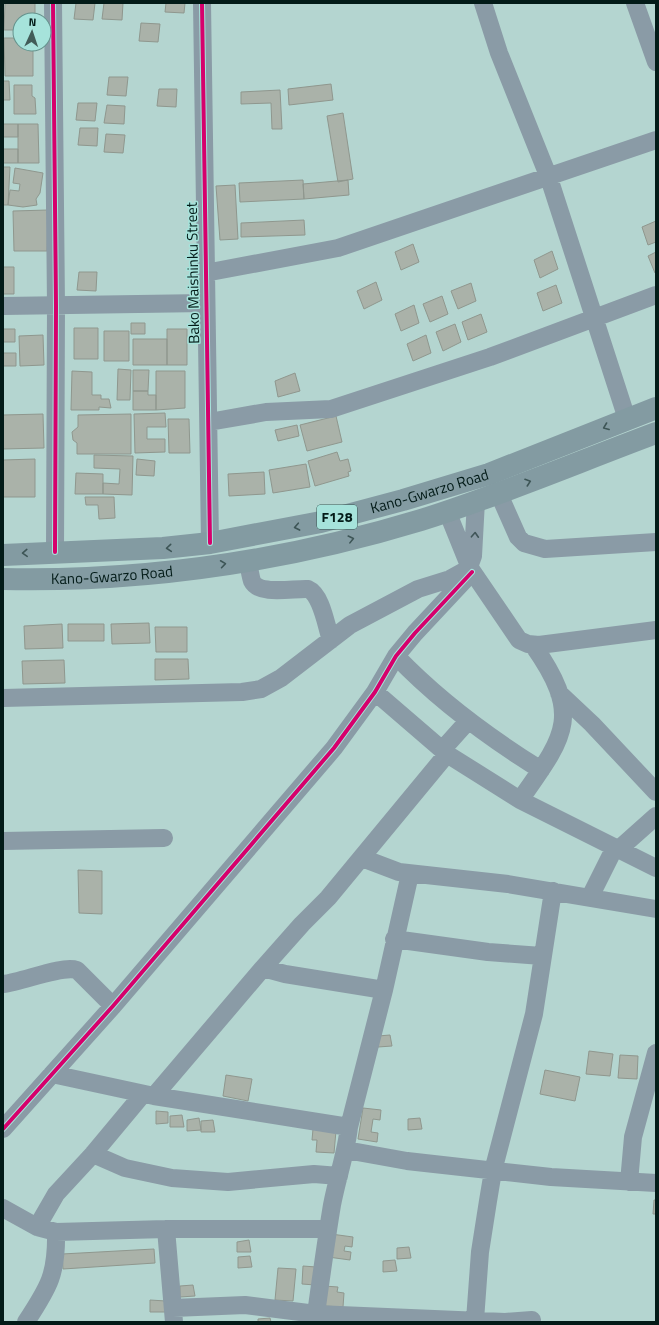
<svg xmlns="http://www.w3.org/2000/svg" width="659" height="1325" viewBox="0 0 659 1325" font-family="'Titillium Web',sans-serif">
	<rect width="100%" height="100%" fill="#b4d5d0"/>
	<path fill="#aab2a9" stroke="#8f978e" d="M 5,3 L 35,3 L 35,20 L 20,20 L 20,30 L 4,30 Z
		M 76,3 L 95,3 L 93,20 L 74,19 Z
		M 104,3 L 123,3 L 122,20 L 102,19 Z
		M 166,3 L 185,3 L 184,13 L 165,12 Z
		M 141,23 L 160,24 L 158,42 L 139,41 Z
		M 4,38 L 20,38 L 20,44 L 33,44 L 33,76 L 5,76 Z
		M 109,77 L 128,77 L 126,96 L 107,95 Z
		M 3,81 L 9,81 L 10,100 L 3,100 Z
		M 331,84 L 333,100 L 289,105 L 288,89 Z
		M 14,85 L 32,85 L 32,96 L 35,98 L 36,114 L 14,114 Z
		M 159,89 L 177,89 L 176,107 L 157,106 Z
		M 280,90 L 282,129 L 272,129 L 271,103 L 241,104 L 241,92 Z
		M 78,103 L 97,103 L 95,121 L 76,120 Z
		M 107,105 L 125,106 L 124,124 L 104,123 Z
		M 343,113 L 353,179 L 338,182 L 327,116 Z
		M 3,124 L 18,124 L 18,137 L 3,137 Z
		M 18,124 L 38,124 L 39,163 L 18,163 Z
		M 80,128 L 98,128 L 97,146 L 78,145 Z
		M 106,134 L 125,135 L 123,153 L 104,152 Z
		M 3,149 L 18,149 L 18,163 L 3,163 Z
		M 3,167 L 10,167 L 8,205 L 3,205 Z
		M 15,168 L 43,173 L 40,193 L 36,199 L 37,205 L 23,207 L 8,205 L 10,190 L 19,191 L 20,184 L 13,183 Z
		M 303,180 L 304,199 L 240,202 L 239,183 Z
		M 348,180 L 349,195 L 304,199 L 303,184 Z
		M 235,185 L 238,239 L 220,240 L 216,186 Z
		M 48,210 L 47,251 L 14,251 L 13,211 Z
		M 304,220 L 305,235 L 241,237 L 241,223 Z
		M 656,221 L 656,242 L 648,245 L 642,227 Z
		M 413,244 L 419,262 L 401,270 L 395,252 Z
		M 552,251 L 558,269 L 540,278 L 534,260 Z
		M 656,252 L 656,273 L 655,273 L 648,256 Z
		M 3,267 L 14,267 L 14,294 L 3,294 Z
		M 79,272 L 97,272 L 96,291 L 77,290 Z
		M 376,282 L 382,300 L 364,309 L 357,291 Z
		M 471,283 L 476,301 L 458,309 L 451,291 Z
		M 556,285 L 562,303 L 543,311 L 537,293 Z
		M 442,296 L 448,314 L 430,322 L 423,304 Z
		M 414,305 L 419,323 L 401,331 L 395,314 Z
		M 481,314 L 487,332 L 468,340 L 462,322 Z
		M 131,323 L 145,323 L 145,334 L 131,334 Z
		M 455,324 L 461,342 L 443,351 L 436,332 Z
		M 74,328 L 98,328 L 98,359 L 74,359 Z
		M 3,329 L 15,329 L 15,342 L 3,342 Z
		M 167,329 L 187,329 L 187,365 L 167,365 Z
		M 104,331 L 129,331 L 129,361 L 104,361 Z
		M 43,335 L 44,365 L 20,366 L 19,336 Z
		M 426,335 L 431,353 L 413,361 L 407,344 Z
		M 133,339 L 167,339 L 167,365 L 133,365 Z
		M 3,353 L 16,353 L 16,366 L 3,366 Z
		M 118,369 L 131,370 L 130,400 L 117,400 Z
		M 133,370 L 149,370 L 148,391 L 133,391 Z
		M 72,371 L 92,372 L 92,395 L 101,395 L 101,399 L 109,399 L 111,408 L 99,407 L 99,410 L 71,410 Z
		M 156,371 L 185,371 L 185,408 L 156,410 Z
		M 295,373 L 300,391 L 278,397 L 275,381 Z
		M 133,391 L 148,391 L 148,395 L 156,395 L 156,410 L 133,410 Z
		M 165,413 L 166,427 L 147,427 L 147,439 L 165,439 L 165,452 L 135,453 L 134,414 Z
		M 43,414 L 44,448 L 3,449 L 3,415 Z
		M 131,414 L 131,454 L 77,454 L 77,443 L 73,440 L 72,432 L 78,427 L 78,415 Z
		M 336,416 L 342,442 L 307,451 L 300,425 Z
		M 168,419 L 189,419 L 190,453 L 169,453 Z
		M 297,425 L 299,436 L 278,441 L 275,430 Z
		M 337,452 L 340,461 L 348,459 L 351,471 L 348,472 L 349,476 L 315,486 L 308,461 Z
		M 94,455 L 133,456 L 132,495 L 103,494 L 103,483 L 119,484 L 120,469 L 94,468 Z
		M 35,459 L 35,497 L 3,497 L 3,460 Z
		M 137,459 L 155,461 L 154,476 L 136,475 Z
		M 306,464 L 310,487 L 273,493 L 269,470 Z
		M 264,472 L 265,494 L 229,496 L 228,474 Z
		M 76,473 L 103,474 L 103,494 L 75,494 Z
		M 85,497 L 114,497 L 115,518 L 99,519 L 98,505 L 86,505 Z
		M 149,623 L 150,643 L 112,644 L 111,624 Z
		M 62,624 L 63,648 L 25,649 L 24,626 Z
		M 68,624 L 104,624 L 104,641 L 68,641 Z
		M 155,627 L 187,627 L 187,652 L 156,652 Z
		M 155,659 L 188,659 L 189,679 L 155,680 Z
		M 64,660 L 65,683 L 23,684 L 22,661 Z
		M 78,870 L 102,871 L 102,914 L 79,913 Z
		M 390,1035 L 392,1046 L 378,1047 L 378,1036 Z
		M 589,1051 L 613,1054 L 610,1076 L 586,1074 Z
		M 620,1055 L 638,1056 L 637,1079 L 618,1078 Z
		M 545,1070 L 580,1077 L 575,1101 L 540,1094 Z
		M 226,1075 L 252,1079 L 248,1101 L 223,1096 Z
		M 363,1108 L 381,1110 L 380,1120 L 373,1119 L 371,1132 L 378,1133 L 377,1142 L 358,1139 Z
		M 156,1111 L 168,1112 L 168,1123 L 156,1124 Z
		M 182,1115 L 184,1127 L 170,1127 L 170,1116 Z
		M 199,1118 L 201,1130 L 187,1131 L 187,1120 Z
		M 420,1118 L 422,1129 L 408,1130 L 408,1119 Z
		M 213,1120 L 215,1132 L 201,1132 L 201,1121 Z
		M 313,1129 L 336,1131 L 334,1153 L 316,1152 L 317,1140 L 312,1140 Z
		M 654,1200 L 656,1200 L 656,1214 L 653,1214 Z
		M 331,1234 L 353,1237 L 352,1247 L 345,1246 L 344,1251 L 351,1252 L 350,1260 L 328,1257 Z
		M 249,1240 L 251,1252 L 237,1252 L 237,1242 Z
		M 409,1247 L 411,1258 L 397,1259 L 397,1248 Z
		M 154,1249 L 155,1263 L 63,1269 L 62,1254 Z
		M 250,1256 L 252,1267 L 238,1268 L 238,1257 Z
		M 395,1260 L 397,1271 L 383,1272 L 383,1261 Z
		M 303,1266 L 316,1267 L 315,1285 L 302,1284 Z
		M 278,1268 L 296,1269 L 293,1301 L 275,1300 Z
		M 193,1285 L 195,1296 L 180,1297 L 180,1286 Z
		M 324,1286 L 338,1287 L 337,1292 L 344,1293 L 343,1307 L 323,1306 Z
		M 150,1300 L 166,1301 L 165,1312 L 150,1312 Z
		M 270,1318 L 271,1322 L 258,1322 L 258,1319 Z"/>
	<g fill="none" stroke-linecap="round" stroke-linejoin="round">
		<path stroke="#8a9ba6" stroke-width="18" d="M 53,3 L 56,306 L 55,552
			M 202,3 L 210,543
			M 483,3 L 499,53 L 549,178 L 627,419
			M 635,3 L 656,62
			M 205,273 L 338,248 L 656,140
			M 3,306 L 205,303
			M 209,422 L 266,412 L 331,409 L 490,357 L 656,295
			M 498,492 L 518,537 L 524,543 L 545,549 L 656,542
			M 447,511 L 470,568 L 519,640 L 528,644 L 539,645 L 656,630
			M 248,560 C 249,567 250,575 252,581 C 259,596 294,588 308,589 C 322,595 326,626 331,640
			M 469,567 L 473,556 L 476,501
			M 396,656 C 439,701 488,737 541,770
			M 375,692 L 447,754 L 520,800 L 656,868
			M 559,693 L 592,724 L 656,792
			M 3,698 L 242,692 L 261,689 L 281,678 L 350,625 L 418,589 L 450,579 L 470,568
			M 442,750 L 468,721
			M 520,800 C 565,736 583,716 533,645
			M 3,841 L 164,838
			M 619,849 L 656,816
			M 362,858 L 399,872 L 508,884 L 656,909
			M 590,897 L 615,847
			M 394,939 L 488,952 L 542,956
			M 263,968 L 285,974 L 384,990
			M 3,984 C 23,982 61,965 77,970 L 113,1006
			M 52,1074 L 154,1096 L 349,1127
			M 154,1096 L 263,968 L 302,924 L 328,898 L 447,754
			M 3,1129 L 113,1006 L 334,748 L 375,692 L 396,656 L 415,633 L 472,572
			M 346,1150 L 407,1161 L 551,1177 L 656,1183
			M 93,1154 L 125,1168 L 172,1178 L 228,1182 L 314,1174 L 339,1176
			M 629,1182 L 633,1137 L 656,1053
			M 3,1208 L 37,1227 L 56,1232 L 166,1229 L 328,1229
			M 37,1227 L 56,1194 L 93,1154 L 143,1094
			M 166,1229 L 174,1322
			M 173,1308 L 245,1305 L 316,1314 L 505,1322 L 532,1320
			M 316,1314 C 321,1278 326,1241 332,1205 C 337,1178 346,1154 349,1127 L 384,990 L 410,874
			M 475,1320 L 480,1252 L 488,1201 L 493,1171 L 534,1014 L 553,891
			M 26,1322 C 49,1287 57,1274 56,1232"/>
		<g stroke="#839ba2" stroke-width="22">
			<path id="s1" d="M 3,555 L 163,548 L 210,543 L 321,522 L 403,500 L 489,474 L 656,408"/>
			<path id="s2" d="M 3,579 C 144,582 286,561 421,520 C 501,495 578,462 656,433"/>
		</g>
		<defs>
			<path id="cycleway" d="M 53,3 L 56,306 L 55,552
				M 202,3 L 210,543
				M 3,1129 L 113,1006 L 334,748 L 375,692 L 396,656 L 415,633 L 472,572"/>
		</defs>
		<use href="#cycleway" stroke="#a6e3db" stroke-width="6"/>
		<use href="#cycleway" stroke="#d6006c" stroke-width="4"/>
	</g>
	<defs><path id="oneway-chevron" d="M-2-3.5L2.5 0L-2 3.5" fill="none" stroke-width="1.6" stroke-linecap="round" stroke-linejoin="round"/></defs>
	<g stroke="#3d5556">
		<use href="#oneway-chevron" transform="translate(606 427) rotate(159)"/>
		<use href="#oneway-chevron" transform="translate(528 482) rotate(-19)"/>
		<use href="#oneway-chevron" transform="translate(297 527) rotate(169)"/>
		<use href="#oneway-chevron" transform="translate(351 539) rotate(-14)"/>
		<use href="#oneway-chevron" transform="translate(169 548) rotate(175)"/>
		<use href="#oneway-chevron" transform="translate(25 553) rotate(177)"/>
		<use href="#oneway-chevron" transform="translate(223 564) rotate(-8)"/>
	</g>
	<use stroke="#405558" href="#oneway-chevron" transform="translate(475 535) rotate(-87)"/>
	<g text-anchor="middle" stroke-width="3" stroke-linejoin="round" paint-order="stroke">
		<rect fill="#a6e3db" stroke="#345752" stroke-width="1" x="317" y="505" width="40" height="24" rx="3"/>
		<g font-size="14" font-weight="bold" fill="#031b18">
			<text x="337" y="522">F128</text>
		</g>
		<g font-size="15" fill="#031b18" stroke="#a6e3db">
			<text transform="translate(193 273) rotate(-91)" y="5">Bako Maishinku Street</text>
			<text dy="5" stroke="none"><textPath href="#s1" startOffset="433">Kano-Gwarzo Road</textPath></text>
			<text dy="5" stroke="none"><textPath href="#s2" startOffset="109">Kano-Gwarzo Road</textPath></text>
		</g>
	</g>
	<rect width="659" height="1325" fill="none" stroke="#031b18" stroke-width="8"/>
	<g transform="translate(32 32) rotate(3)"><circle r="19" fill="#a6e3db" stroke="#65938d"/>
	<path d="M0-3L7 15L0 10L-7 15Z" fill="#415c58"/>
	<text y="-6" font-size="11" font-weight="bold" text-anchor="middle" fill="#031b18">N</text>
	</g>
</svg>
